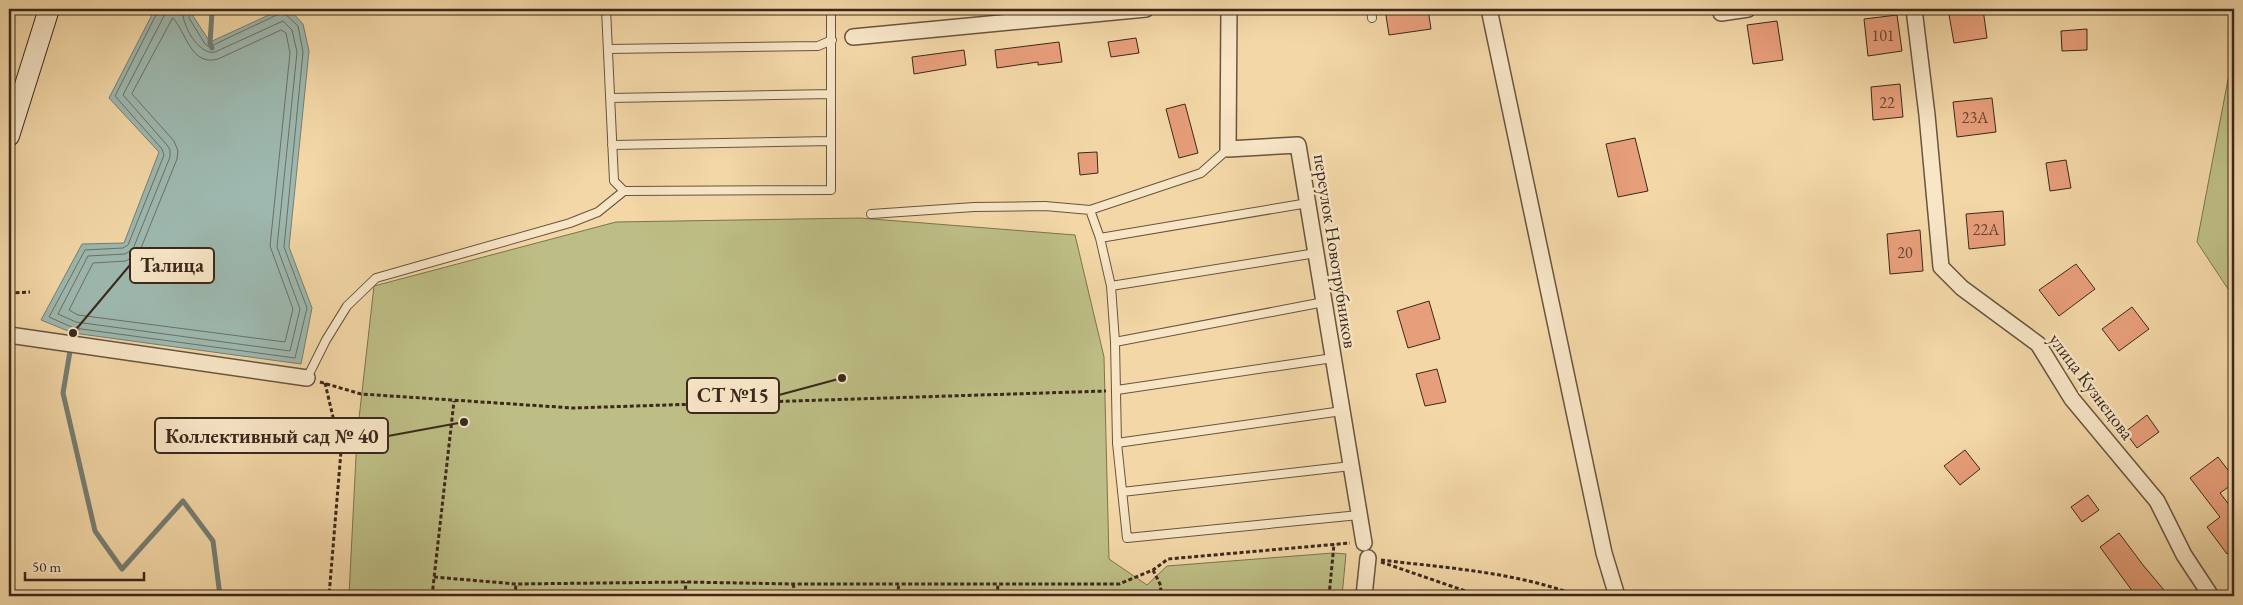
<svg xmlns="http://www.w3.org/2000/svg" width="2243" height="605" viewBox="0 0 2243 605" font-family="'EB Garamond',serif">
	<rect width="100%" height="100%" fill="#f3d7a7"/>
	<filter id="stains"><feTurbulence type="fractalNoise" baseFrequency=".004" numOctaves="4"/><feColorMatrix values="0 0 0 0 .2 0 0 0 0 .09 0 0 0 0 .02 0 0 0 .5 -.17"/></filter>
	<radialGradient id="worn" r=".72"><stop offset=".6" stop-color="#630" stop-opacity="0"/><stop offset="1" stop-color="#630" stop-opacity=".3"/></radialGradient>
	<path fill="#bdbe85" stroke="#7c7350" d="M 2234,48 L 2234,298 L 2197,242 Z
		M 860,218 L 1075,235 L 1104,357 L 1109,559 L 1147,585 L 1167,566 L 1333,553 L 1346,554 L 1342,596 L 349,596 L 357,436 L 374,286 L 616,222 Z"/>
	<path fill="#9db8af" stroke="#767e74" d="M 155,9 L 195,9 L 193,16 L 210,42 L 282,9 L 289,9 L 303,24 L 309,51 L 289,247 L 312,308 L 301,364 L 73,333 L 41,320 L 82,244 L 124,243 L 159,152 L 109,98 Z"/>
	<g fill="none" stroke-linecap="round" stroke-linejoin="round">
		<path stroke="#6c7066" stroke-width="1" d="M 159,9 L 115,96 L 162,149 L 164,155 L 128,245 L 123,248 L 85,250 L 49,317 L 74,328 L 295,358 L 307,308 L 284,247 L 303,52 L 298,26 L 283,12 L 209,47 L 205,44 L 189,18 L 190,9
			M 166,9 L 164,16 L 123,95 L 167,145 L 170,150 L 170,157 L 133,249 L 125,254 L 88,256 L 58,314 L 76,322 L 290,351 L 300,309 L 277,247 L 297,52 L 292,30 L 283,21 L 215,52 C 199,56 180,23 183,9
			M 173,18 C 186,32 191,67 218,59 L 281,30 L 286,33 L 290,53 L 270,246 L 293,309 L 285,342 L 78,315 L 69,310 L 93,263 L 126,261 L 139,253 L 177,159 L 178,151 L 174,141 L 132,94 Z"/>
		<path stroke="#767e74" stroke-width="5" d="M 212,48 L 210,43 L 212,12 L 216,9
			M 77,329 L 73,333 L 63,393 L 95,531 L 122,569 L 183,501 L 213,541 L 220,596"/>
	</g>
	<path fill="#e79e7a" stroke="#3b281c" d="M 1385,9 L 1428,9 L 1431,29 L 1389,35 Z
		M 1948,9 L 1983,9 L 1987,38 L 1954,43 Z
		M 1897,15 L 1902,51 L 1868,56 L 1864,19 Z
		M 1777,21 L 1783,60 L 1753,64 L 1747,25 Z
		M 2087,29 L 2087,50 L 2062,51 L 2061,31 Z
		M 1136,38 L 1139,53 L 1111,57 L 1108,42 Z
		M 1059,42 L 1062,62 L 1038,65 L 1038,62 L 997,68 L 995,50 Z
		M 964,50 L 966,65 L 914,74 L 912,57 Z
		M 1900,84 L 1903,117 L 1873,120 L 1871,87 Z
		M 1992,98 L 1996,132 L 1957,137 L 1953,102 Z
		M 1185,104 L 1198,153 L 1179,158 L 1166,109 Z
		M 1635,138 L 1648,191 L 1618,197 L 1606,144 Z
		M 1097,152 L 1098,173 L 1080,175 L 1078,153 Z
		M 2066,160 L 2071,188 L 2050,191 L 2046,163 Z
		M 2003,211 L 2005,245 L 1969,249 L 1966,214 Z
		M 1920,230 L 1923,271 L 1890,274 L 1887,234 Z
		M 2076,264 L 2095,289 L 2059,316 L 2039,290 Z
		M 1429,301 L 1440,339 L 1408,348 L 1397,311 Z
		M 2132,307 L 2149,329 L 2119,351 L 2102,329 Z
		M 1437,369 L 1446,402 L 1425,406 L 1416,374 Z
		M 2147,415 L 2159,432 L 2137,448 L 2125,432 Z
		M 1965,450 L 1980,469 L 1960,485 L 1944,466 Z
		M 2218,457 L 2234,478 L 2234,483 L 2220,493 L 2234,511 L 2234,548 L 2227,554 L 2207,527 L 2220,517 L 2190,478 Z
		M 2088,495 L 2099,510 L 2082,522 L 2071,507 Z
		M 2119,533 L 2143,565 L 2169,596 L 2136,596 L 2100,547 Z"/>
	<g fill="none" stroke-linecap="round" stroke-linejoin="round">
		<defs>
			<path id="lane" d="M 606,9 L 614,181 L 624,191
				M 1371,9 L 1372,18
				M 608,49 L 818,46 L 832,40
				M 610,98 L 831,94
				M 612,145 L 831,141
				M 1090,210 L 1100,238 L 1111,286 L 1115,342 L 1117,443 L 1127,538 L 1359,515
				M 871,214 L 974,207 L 1045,206 L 1090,210 L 1201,173 L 1228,149
				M 1100,238 L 1308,203
				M 1111,286 L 1316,253
				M 1115,342 L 1324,302
				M 307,378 L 326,340 L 347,306 L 376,278 L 570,223 L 598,212 L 624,191 L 831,190 L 831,9
				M 1117,390 L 1333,358
				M 1117,443 L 1342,411
				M 1122,492 L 1351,466"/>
			<path id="street" d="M 1229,9 L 1228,149 L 1298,145 L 1364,543
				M 1489,9 L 1604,553 L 1617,596
				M 1914,9 L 1927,115 L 1941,267 L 1962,288 L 2038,344 L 2072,399 L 2157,501 L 2184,555 L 2211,596
				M 1721,13 L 1748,9
				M 853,37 L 1146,9
				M 9,335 L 307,378
				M 1364,596 L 1368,558"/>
			<path id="secondary" d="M 9,136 L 49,9"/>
		</defs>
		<use href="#lane" stroke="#69543f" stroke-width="10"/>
		<use href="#street" stroke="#69543f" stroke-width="18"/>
		<use href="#secondary" stroke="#3b281c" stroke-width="22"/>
		<path stroke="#3b281c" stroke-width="3" stroke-dasharray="4 2.5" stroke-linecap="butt" d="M 9,293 L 30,292
			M 320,382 L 361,394 L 573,408 L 1106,391
			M 325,383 L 341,451 L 329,596
			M 1381,560 C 1447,568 1516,572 1578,596
			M 1381,562 L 1480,596
			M 1153,570 L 1161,586 L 1160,596
			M 434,577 L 516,584 L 686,582 L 793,584 L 1119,584 L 1153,570 L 1168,559 L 1350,543
			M 793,584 L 796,596
			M 432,596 L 454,401
			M 515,596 L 516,584
			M 685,596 L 686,582
			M 897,596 L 899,584
			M 997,596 L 998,584
			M 1329,596 L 1334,544"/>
		<use href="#lane" stroke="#f7e5c6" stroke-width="8"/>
		<use href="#street" stroke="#f7e5c6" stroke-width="15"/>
		<use href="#secondary" stroke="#f7e5c6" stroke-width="20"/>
	</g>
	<g text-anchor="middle" stroke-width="5" stroke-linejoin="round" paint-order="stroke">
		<g font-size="16" fill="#664634">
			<text x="1883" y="41">101</text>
			<text x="1887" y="108">22</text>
			<text x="1975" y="123">23А</text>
			<text x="1986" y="235">22А</text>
			<text x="1905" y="258">20</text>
		</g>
		<g font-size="19" fill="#3b281c" stroke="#f7e5c6">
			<text transform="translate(1336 251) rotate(81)" y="7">переулок Новотрубников</text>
			<text transform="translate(2092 386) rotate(53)" y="7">улица Кузнецова</text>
		</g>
	</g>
	<path fill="none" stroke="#3b281c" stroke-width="2" d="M73 333L130 265M842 378L779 395M464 422L388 436"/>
	<g fill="#3b281c" stroke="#f7e5c6" stroke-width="2">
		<circle cx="73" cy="333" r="5"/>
		<circle cx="842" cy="378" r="5"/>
		<circle cx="464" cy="422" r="5"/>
	</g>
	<g fill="#f7e5c6" stroke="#3b281c" stroke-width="2">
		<rect x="130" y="248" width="84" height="35" rx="5"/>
		<rect x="687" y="378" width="92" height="35" rx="5"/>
		<rect x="155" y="418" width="233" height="35" rx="5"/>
	</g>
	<g font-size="20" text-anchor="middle" font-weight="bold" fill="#3b281c">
		<text x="172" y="272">Талица</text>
		<text x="733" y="402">СТ №15</text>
		<text x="272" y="443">Коллективный сад № 40</text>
	</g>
	<rect width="2243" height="605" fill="none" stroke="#f3d7a7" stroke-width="30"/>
	<rect x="10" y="10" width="2223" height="585" fill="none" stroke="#3b281c" stroke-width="2.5"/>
	<rect x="15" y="15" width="2213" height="575" fill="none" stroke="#3b281c"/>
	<path d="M25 572v8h119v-8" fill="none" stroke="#3b281c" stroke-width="2.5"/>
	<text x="32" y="572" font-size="15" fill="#3b281c" stroke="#f7e5c6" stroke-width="4" paint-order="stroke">50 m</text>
	<rect width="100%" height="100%" filter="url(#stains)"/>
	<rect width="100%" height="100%" fill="url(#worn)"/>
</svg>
